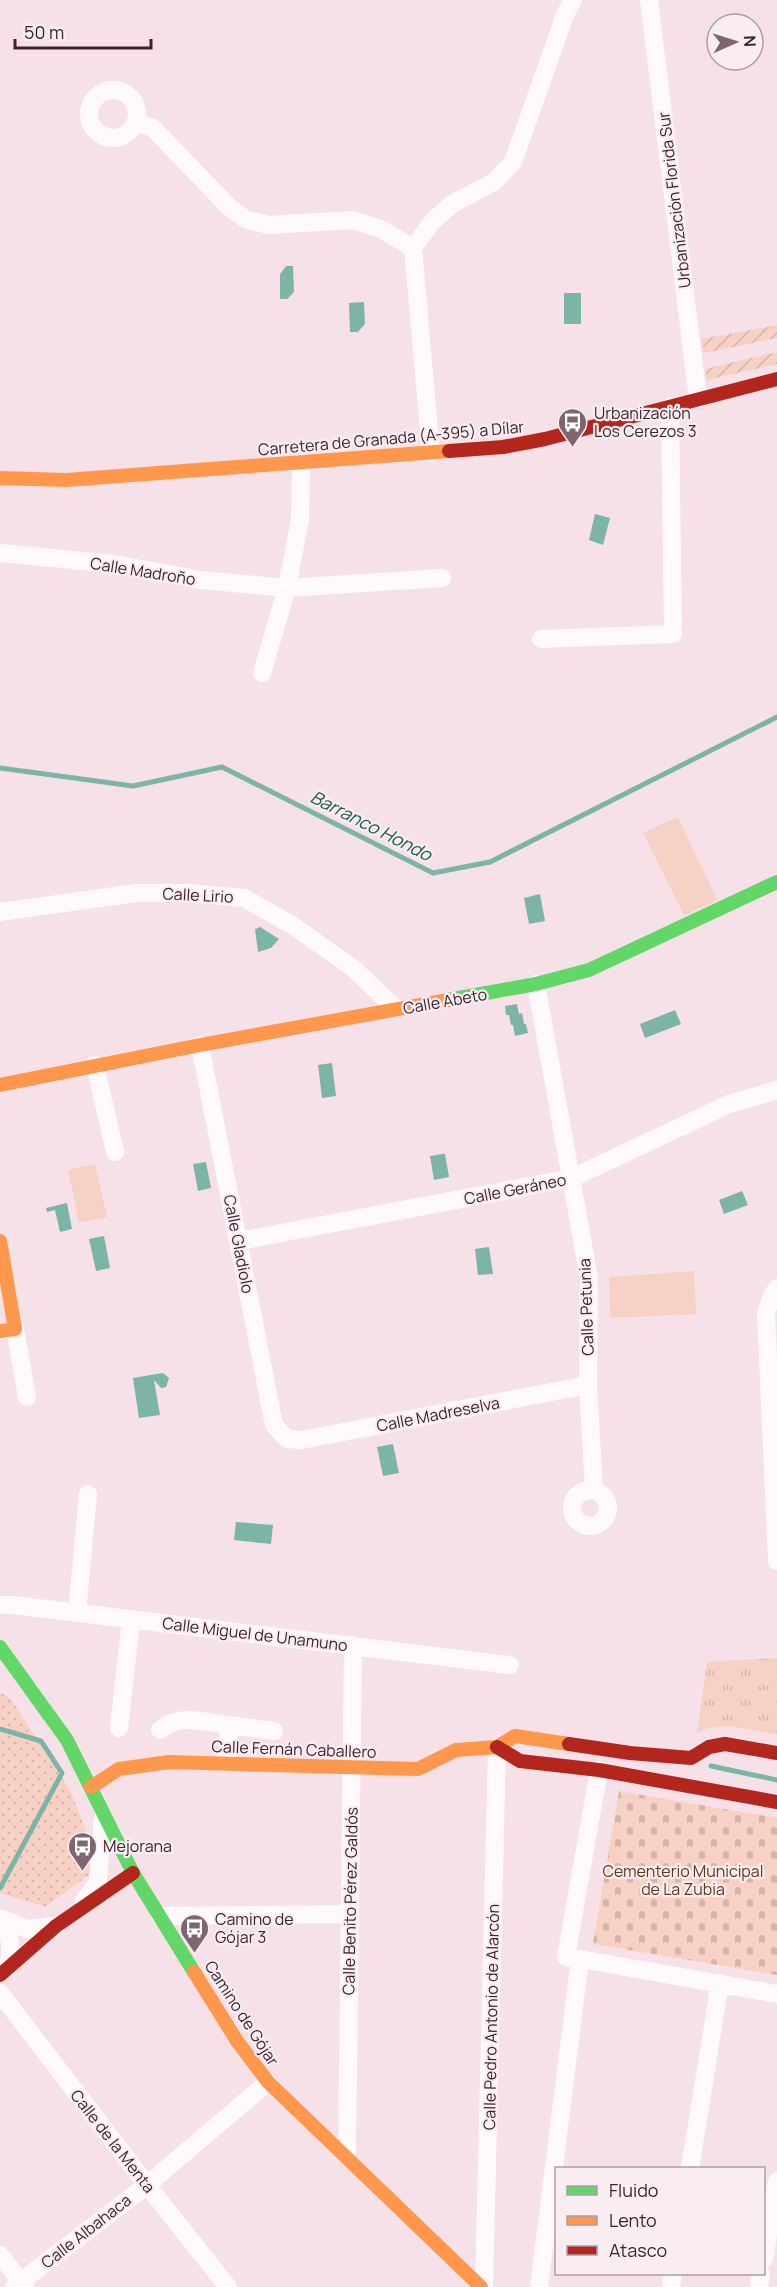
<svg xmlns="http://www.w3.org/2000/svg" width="777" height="2287" viewBox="0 0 777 2287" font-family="Manrope,sans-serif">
	<defs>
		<pattern id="grass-dots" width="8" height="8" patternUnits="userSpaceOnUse" patternTransform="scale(1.5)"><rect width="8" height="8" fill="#f7d2c4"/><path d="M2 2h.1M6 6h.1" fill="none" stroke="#d5b4a9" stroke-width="1.8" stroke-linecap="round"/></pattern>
		<pattern id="cemetery-stones" width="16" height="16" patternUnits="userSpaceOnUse" patternTransform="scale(1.5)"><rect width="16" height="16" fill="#f7d2c4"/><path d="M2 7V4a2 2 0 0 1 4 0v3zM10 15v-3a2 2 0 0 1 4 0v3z" fill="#d5b4a9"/></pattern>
		<pattern id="park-tufts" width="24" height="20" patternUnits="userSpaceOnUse" patternTransform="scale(1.5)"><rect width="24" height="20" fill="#f7d2c4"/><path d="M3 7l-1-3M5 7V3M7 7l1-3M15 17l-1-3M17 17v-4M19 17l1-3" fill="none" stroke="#d5b4a9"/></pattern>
		<pattern id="garden-furrows" width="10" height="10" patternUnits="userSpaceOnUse" patternTransform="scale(1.5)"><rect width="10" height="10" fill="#f7d2c4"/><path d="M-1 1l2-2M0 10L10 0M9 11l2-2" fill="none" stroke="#d5b4a9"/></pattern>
	</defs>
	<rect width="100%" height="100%" fill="#f6e1e9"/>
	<path fill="url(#grass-dots)" d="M 0,1693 L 11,1699 L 70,1790 L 92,1846 L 89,1875 L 45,1907 L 0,1893 Z"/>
	<path fill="url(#cemetery-stones)" d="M 619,1791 L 777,1818 L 777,1975 L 593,1944 Z"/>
	<path fill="url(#park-tufts)" d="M 777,1658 L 777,1735 C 752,1731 720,1719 697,1733 L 707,1662 Z"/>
	<path fill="url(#garden-furrows)" d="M 777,325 L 777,338 L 704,353 L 701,339 Z
		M 777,352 L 777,364 L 707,380 L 705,369 Z"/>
	<path fill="#f7d2c4" d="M 678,817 L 717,900 L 684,915 L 643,833 Z
		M 95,1164 L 107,1217 L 79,1223 L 68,1170 Z
		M 694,1271 L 696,1314 L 610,1318 L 609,1277 Z"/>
	<path fill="#7cb4a7" d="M 286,266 L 293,266 L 294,292 L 287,299 L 280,299 L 280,274 Z
		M 564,293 L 581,293 L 581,324 L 564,324 Z
		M 364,302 L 365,324 L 358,332 L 350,332 L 349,303 Z
		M 595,514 L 610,518 L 603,545 L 589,540 Z
		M 540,894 L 545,921 L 529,924 L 524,898 Z
		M 260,927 L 279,939 L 271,948 L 258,952 L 255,929 Z
		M 517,1004 L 519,1014 L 522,1013 L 524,1024 L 526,1024 L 528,1033 L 515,1036 L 513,1025 L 511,1025 L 509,1015 L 506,1015 L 505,1006 Z
		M 675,1010 L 681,1024 L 645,1038 L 640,1024 Z
		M 332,1063 L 336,1096 L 322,1098 L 318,1065 Z
		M 443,1154 L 445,1154 L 449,1177 L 434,1180 L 430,1156 Z
		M 206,1162 L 211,1188 L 198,1191 L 193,1164 Z
		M 742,1191 L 748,1205 L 724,1214 L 719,1200 Z
		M 67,1203 L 72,1229 L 60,1232 L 55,1210 L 47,1212 L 46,1208 Z
		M 104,1236 L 110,1268 L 96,1271 L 89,1239 Z
		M 489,1247 L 493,1274 L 478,1275 L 475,1249 Z
		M 163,1373 L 169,1378 L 166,1387 L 161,1388 L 154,1380 L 160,1415 L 139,1418 L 133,1378 Z
		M 393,1444 L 399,1473 L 383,1476 L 377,1447 Z
		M 236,1522 L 273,1525 L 271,1544 L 234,1540 Z"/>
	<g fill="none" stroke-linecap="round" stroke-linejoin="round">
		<path stroke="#7cb4a7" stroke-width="5" d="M 0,768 L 133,786 L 222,767 L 433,873 L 490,862 L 777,717
			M 0,1729 L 41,1741 L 62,1773 L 0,1888
			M 711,1766 L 777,1780"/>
		<path stroke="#fefafc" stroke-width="18" d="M 649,0 L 698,399
			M89 114a24 24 0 1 1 48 0a24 24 0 1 1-48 0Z
			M 136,122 L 153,128 L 230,208 L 247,220 L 269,225 L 353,220 L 381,229 L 413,248
			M 431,453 L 413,248 L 433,221 L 452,204 L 494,182 L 513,162 L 565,15 L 573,0
			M 0,553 L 114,564 L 201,580 L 287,588 L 442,578
			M 541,639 L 673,634 L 670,407
			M 262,673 L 287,588 L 300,519 L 301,463
			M 0,912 L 136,893 L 190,893 L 244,898 L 292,925 L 353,968 L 396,1009
			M 536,984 L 589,1278 L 588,1385 L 594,1490
			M 200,1045 L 274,1425 L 287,1439 L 302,1440 L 588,1385
			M 95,1065 L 115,1152
			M 239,1241 L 572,1178 L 729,1104 L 777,1090
			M 777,1288 L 772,1296 L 766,1313 L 777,1561
			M 15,1329 L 27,1397
			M572 1508a18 18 0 1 1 36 0a18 18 0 1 1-36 0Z
			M 0,1605 L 13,1605 L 510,1665
			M 77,1613 L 88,1494
			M 229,1725 L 274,1731
			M 119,1728 L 131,1620
			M 160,1730 C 180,1713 204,1722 229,1725 L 227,1763
			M 84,1901 L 98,1882 L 103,1817
			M 160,1916 L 349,1914
			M 0,1918 L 27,1929 L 56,1926
			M 4,1921 C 11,1938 12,1950 8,1968
			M 580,1959 L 777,1994
			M 0,1993 L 147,2185 L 228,2287
			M 347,2156 L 353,1645
			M 690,2168 L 720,1983
			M 0,2255 L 25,2287
			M 764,2259 L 777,2181
			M 14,2287 L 147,2185 L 268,2082
			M 484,2287 L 497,1747
			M 539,2287 L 580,1959 L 566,1957 L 599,1770
			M 671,2287 L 673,2274
			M 759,2287 L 761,2274"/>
		<path stroke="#63d668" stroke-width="14" d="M 448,1000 L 536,984 L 589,970 L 777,882
			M 0,1647 L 67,1740 L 133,1873 L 194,1972"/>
		<path stroke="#ff974d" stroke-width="14" d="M 0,478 L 66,480 L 449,451
			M 0,1085 L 200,1045 L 448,1000
			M 0,1241 L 15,1329 L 0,1331
			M 91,1787 L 119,1769 L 169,1762 L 418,1769 L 456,1750 L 497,1747 L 515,1736 L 569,1744
			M 194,1972 L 237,2041 L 268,2082 L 481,2287"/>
		<path stroke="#b3261e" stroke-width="14" d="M 449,451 L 503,447 L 545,439 L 777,379
			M 569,1744 L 630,1753 L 691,1758 L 709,1747 L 725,1744 L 777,1753
			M 497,1747 L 520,1761 L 599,1770 L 777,1802
			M 0,1975 L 56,1926 L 133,1873"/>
	</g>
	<defs>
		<symbol id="bus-pin" viewBox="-11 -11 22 30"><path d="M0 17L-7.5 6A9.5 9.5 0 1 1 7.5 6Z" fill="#7d666f" stroke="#faedf2"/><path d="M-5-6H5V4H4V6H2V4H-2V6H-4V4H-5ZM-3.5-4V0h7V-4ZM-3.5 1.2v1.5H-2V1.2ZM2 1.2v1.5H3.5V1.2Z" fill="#fff"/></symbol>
	</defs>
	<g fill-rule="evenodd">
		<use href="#bus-pin" x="556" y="406" width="33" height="45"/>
		<use href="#bus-pin" x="66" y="1830" width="33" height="45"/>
		<use href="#bus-pin" x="178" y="1912" width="33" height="45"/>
	</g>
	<g text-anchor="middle" stroke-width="4.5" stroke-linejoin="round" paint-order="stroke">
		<g font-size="16" fill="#3c242e" stroke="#faedf2">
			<text transform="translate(674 200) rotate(-97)" y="6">Urbanización Florida Sur</text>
			<text transform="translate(391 438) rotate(-5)" y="6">Carretera de Granada (A-395) a Dílar</text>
			<text transform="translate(143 571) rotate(9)" y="6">Calle Madroño</text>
			<text transform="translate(198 895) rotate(3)" y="6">Calle Lirio</text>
			<text transform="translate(445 1001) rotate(-10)" y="6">Calle Abeto</text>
			<text transform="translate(515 1189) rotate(-11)" y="6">Calle Geráneo</text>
			<text transform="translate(239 1244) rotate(79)" y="6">Calle Gladiolo</text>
			<text transform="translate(586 1307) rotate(-92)" y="6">Calle Petunia</text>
			<text transform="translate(438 1414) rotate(-11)" y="6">Calle Madreselva</text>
			<text transform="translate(255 1634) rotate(7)" y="6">Calle Miguel de Unamuno</text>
			<text transform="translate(294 1749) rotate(2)" y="6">Calle Fernán Caballero</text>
			<text transform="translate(350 1901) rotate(-89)" y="6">Calle Benito Pérez Galdós</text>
			<text transform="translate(242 2013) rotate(57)" y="6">Camino de Gójar</text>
			<text transform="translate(491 2017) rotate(-89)" y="6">Calle Pedro Antonio de Alarcón</text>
			<text transform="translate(113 2141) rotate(52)" y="6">Calle de la Menta</text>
			<text transform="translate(86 2231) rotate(-38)" y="6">Calle Albahaca</text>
		</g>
		<g font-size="16" fill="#3c242e" stroke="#faedf2" text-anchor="start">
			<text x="594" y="419">Urbanización<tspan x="594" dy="18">Los Cerezos 3</tspan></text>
			<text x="103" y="1852">Mejorana</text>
			<text x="215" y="1925">Camino de<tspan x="215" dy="18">Gójar 3</tspan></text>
		</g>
		<g font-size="16" fill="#63391b" stroke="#faedf2">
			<text x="683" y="1877">Cementerio Municipal<tspan x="683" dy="18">de La Zubia</tspan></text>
		</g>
		<g font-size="18" font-style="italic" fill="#185f50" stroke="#faedf2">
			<text transform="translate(371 826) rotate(27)" y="6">Barranco Hondo</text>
		</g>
	</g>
	<rect x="555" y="2167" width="210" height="108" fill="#faedf2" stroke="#ae9da4" stroke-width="1.5"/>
	<rect x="567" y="2186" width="30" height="9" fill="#63d668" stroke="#ae9da4" stroke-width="1.5"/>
	<text x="609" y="2197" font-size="18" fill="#3c242e">Fluido</text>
	<rect x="567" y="2216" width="30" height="9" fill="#ff974d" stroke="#ae9da4" stroke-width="1.5"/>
	<text x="609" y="2227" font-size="18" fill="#3c242e">Lento</text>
	<rect x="567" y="2246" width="30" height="9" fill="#b3261e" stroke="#ae9da4" stroke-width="1.5"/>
	<text x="609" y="2257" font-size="18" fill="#3c242e">Atasco</text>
	<g transform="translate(735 42) rotate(87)"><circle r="28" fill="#faedf2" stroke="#ae9da4" stroke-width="1.5"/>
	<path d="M0-4.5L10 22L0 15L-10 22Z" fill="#7d666f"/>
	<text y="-9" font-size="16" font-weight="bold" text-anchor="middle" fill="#3c242e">N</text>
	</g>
	<path d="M15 39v9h136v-9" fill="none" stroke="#3c242e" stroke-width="3"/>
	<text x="24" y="39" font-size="18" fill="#3c242e" stroke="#faedf2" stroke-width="4.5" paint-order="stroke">50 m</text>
</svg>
